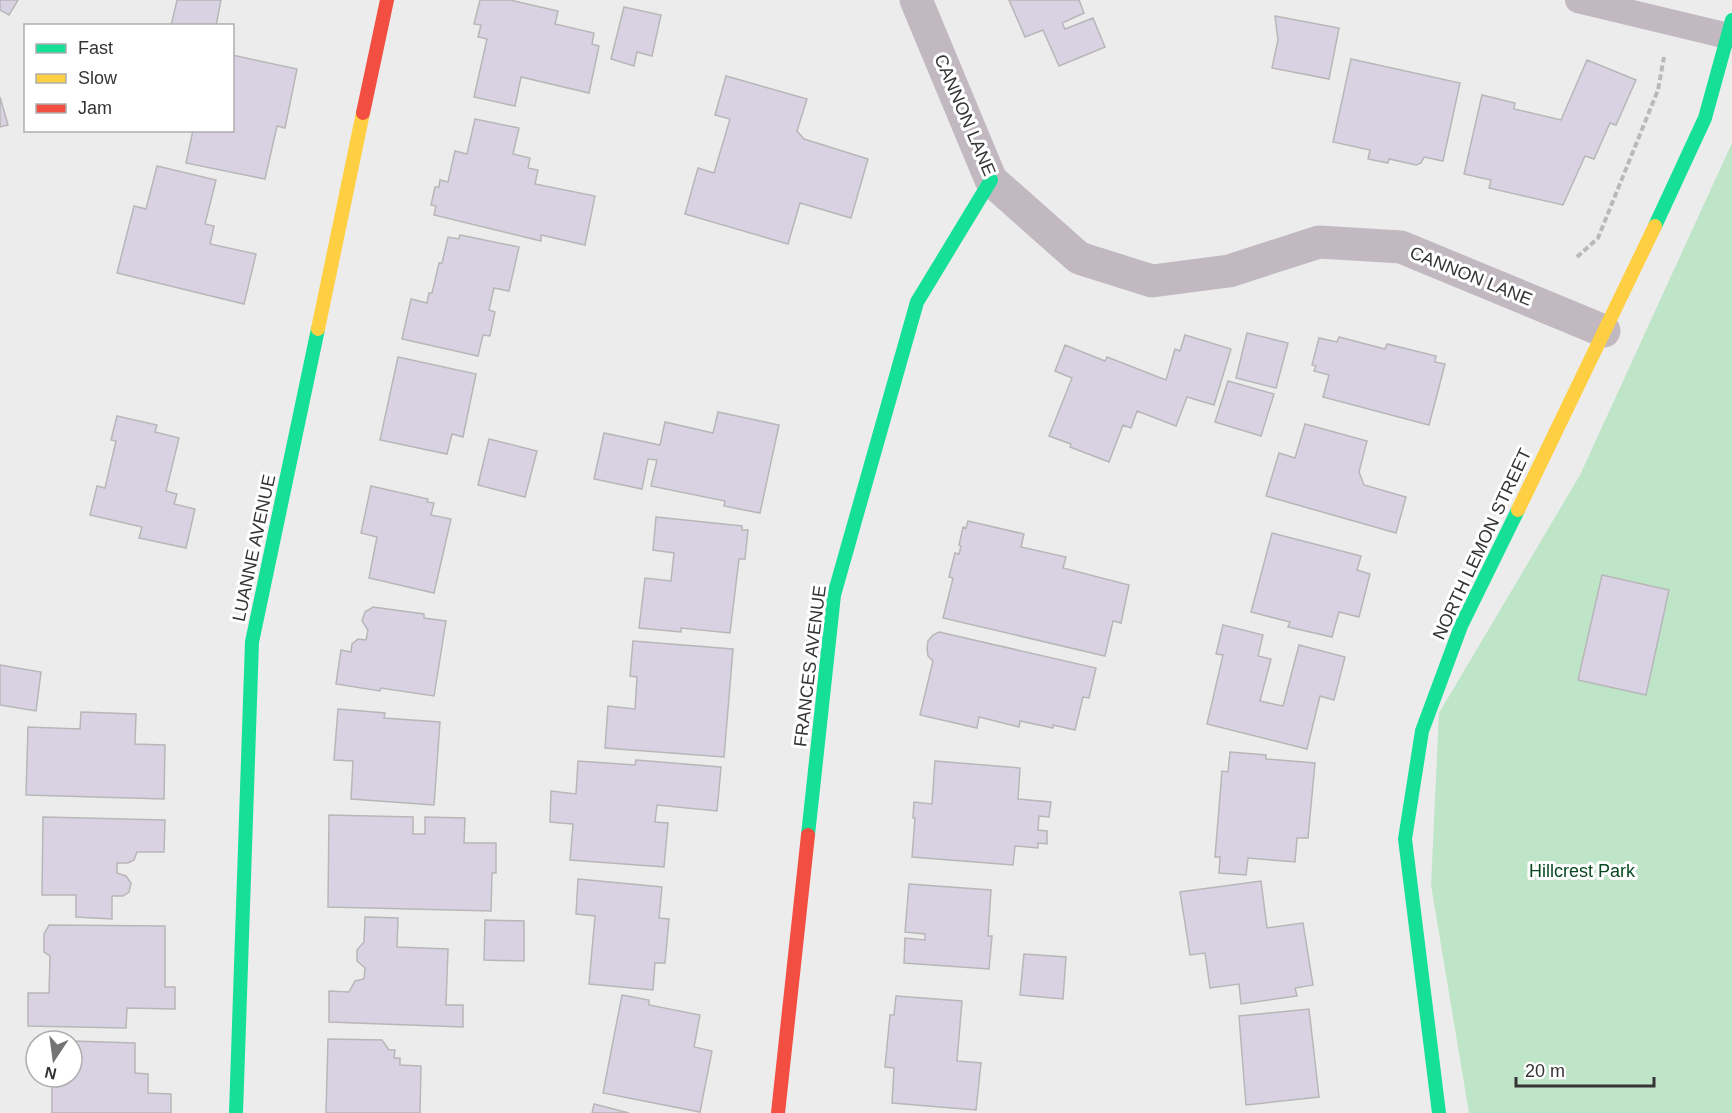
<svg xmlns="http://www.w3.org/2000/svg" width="1732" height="1113" viewBox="0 0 1732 1113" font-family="Helvetica,sans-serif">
	<rect width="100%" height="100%" fill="#ececed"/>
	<path fill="#bfe5c9" d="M 1732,143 L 1732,1113 L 1469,1113 L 1431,885 L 1439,713 L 1580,475 Z"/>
	<path fill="#d8d2e3" stroke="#b7b7b8" stroke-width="1.5" d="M 0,0 L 18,0 L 9,15 L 0,10 Z
		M 177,0 L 221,0 L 216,26 L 171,26 Z
		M 480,0 L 510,0 L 558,11 L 555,24 L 594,33 L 592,44 L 599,46 L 589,93 L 521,77 L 515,106 L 474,97 L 487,39 L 478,37 L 481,25 L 474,24 Z
		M 1009,0 L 1079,0 L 1084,13 L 1062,23 L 1065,29 L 1093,18 L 1105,47 L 1059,66 L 1043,30 L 1025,37 Z
		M 624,7 L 661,15 L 652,56 L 637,52 L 634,66 L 611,59 Z
		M 1275,16 L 1339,28 L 1329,79 L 1272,68 L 1278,40 Z
		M 232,55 L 297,69 L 285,128 L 277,126 L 265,179 L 186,163 L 193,130 L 232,130 Z
		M 1351,59 L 1460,83 L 1443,161 L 1424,157 L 1421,163 L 1416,165 L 1389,159 L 1388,163 L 1368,159 L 1370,150 L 1333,142 Z
		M 1587,60 L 1636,80 L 1616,125 L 1610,123 L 1594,159 L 1585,156 L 1563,205 L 1489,188 L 1491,180 L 1464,174 L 1482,95 L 1515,103 L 1514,109 L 1561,120 Z
		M 726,76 L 807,99 L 797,131 L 804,139 L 868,159 L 851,218 L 800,203 L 788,244 L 685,214 L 698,168 L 714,173 L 730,119 L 715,115 Z
		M 0,97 L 8,125 L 0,127 Z
		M 475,119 L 519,128 L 513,154 L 530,158 L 528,168 L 538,170 L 535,184 L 595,196 L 585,245 L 541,235 L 541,241 L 434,215 L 436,206 L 431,205 L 435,187 L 439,187 L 440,180 L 448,182 L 455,151 L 467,154 Z
		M 157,166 L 216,180 L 205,224 L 214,226 L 210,244 L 256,254 L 244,304 L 117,273 L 134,206 L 146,209 Z
		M 460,235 L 519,247 L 509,291 L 494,288 L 489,310 L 495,312 L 490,336 L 483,335 L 478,356 L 402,339 L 411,299 L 427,303 L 429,293 L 432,293 L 439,263 L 442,263 L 448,237 L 459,239 Z
		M 1247,333 L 1288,343 L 1276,388 L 1236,378 Z
		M 1185,335 L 1231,349 L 1214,405 L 1187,397 L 1176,426 L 1137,411 L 1131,428 L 1123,425 L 1109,462 L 1070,447 L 1071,444 L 1049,436 L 1072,378 L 1055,371 L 1065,345 L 1105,361 L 1107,357 L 1166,380 L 1175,349 L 1180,351 Z
		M 1339,337 L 1385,349 L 1387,344 L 1436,356 L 1435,362 L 1445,364 L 1429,425 L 1323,397 L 1329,375 L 1314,371 L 1316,366 L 1312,365 L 1319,338 L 1337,342 Z
		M 398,357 L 476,374 L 463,437 L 452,434 L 447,454 L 380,440 Z
		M 1228,381 L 1274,394 L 1261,436 L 1215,422 Z
		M 718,412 L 779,425 L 760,513 L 724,506 L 725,501 L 651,486 L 657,460 L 648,459 L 642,489 L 594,479 L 604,433 L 660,445 L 665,422 L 713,433 Z
		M 117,416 L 157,425 L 155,432 L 179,438 L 166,491 L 177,494 L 174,504 L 195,509 L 186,548 L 139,538 L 142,527 L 90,515 L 97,486 L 105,488 L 116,441 L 111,440 Z
		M 1305,424 L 1367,441 L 1359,472 L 1364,485 L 1406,497 L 1396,533 L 1266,496 L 1279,453 L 1295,458 Z
		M 489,439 L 537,451 L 525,497 L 478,485 Z
		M 371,486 L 428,499 L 427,502 L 434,503 L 431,515 L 451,519 L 434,593 L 369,578 L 377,537 L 361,533 Z
		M 656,517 L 742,526 L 742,530 L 748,530 L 745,559 L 739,559 L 730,633 L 681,628 L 681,632 L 639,628 L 645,578 L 671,581 L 674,553 L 653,550 Z
		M 968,521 L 1024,534 L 1021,547 L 1066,557 L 1063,568 L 1129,585 L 1121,623 L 1113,621 L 1105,656 L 943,618 L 953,578 L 949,577 L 955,553 L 959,554 L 961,546 L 959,545 L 963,527 L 966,528 Z
		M 1272,533 L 1361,556 L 1357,570 L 1370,574 L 1359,617 L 1339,612 L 1332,637 L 1288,627 L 1290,622 L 1251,612 Z
		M 1602,575 L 1669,590 L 1646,695 L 1578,680 Z
		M 373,607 L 424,614 L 424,618 L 446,621 L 434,696 L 381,688 L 380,691 L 336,684 L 341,650 L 351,652 L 352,644 L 358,639 L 366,640 L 368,630 L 362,621 L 365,612 Z
		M 1223,625 L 1263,635 L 1258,656 L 1271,659 L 1260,701 L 1283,706 L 1299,645 L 1345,657 L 1334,700 L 1320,696 L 1307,749 L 1207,724 L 1223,655 L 1216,654 Z
		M 939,632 L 1096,668 L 1089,698 L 1083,697 L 1075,730 L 1053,725 L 1053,728 L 1020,721 L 1019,727 L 979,717 L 977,728 L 920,715 L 933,661 L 928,656 L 927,648 L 928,641 L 933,635 Z
		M 633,641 L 733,649 L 724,757 L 605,748 L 608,706 L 635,709 L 637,677 L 630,676 Z
		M 0,665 L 41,672 L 36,711 L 0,705 Z
		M 338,709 L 385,713 L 384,718 L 440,722 L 434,805 L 351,799 L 353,761 L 334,760 Z
		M 81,712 L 136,714 L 135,744 L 165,745 L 164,799 L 26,795 L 28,727 L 80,729 Z
		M 1230,752 L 1266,755 L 1266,759 L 1315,763 L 1308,838 L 1297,838 L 1295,862 L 1248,858 L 1246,875 L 1219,873 L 1220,857 L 1215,857 L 1222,771 L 1228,772 Z
		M 636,760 L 721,767 L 717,811 L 657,805 L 655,822 L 668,823 L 664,867 L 570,860 L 573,824 L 550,822 L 551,791 L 576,794 L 578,761 L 635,765 Z
		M 935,761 L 1020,768 L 1018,799 L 1051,802 L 1049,817 L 1039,816 L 1038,830 L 1047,831 L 1047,844 L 1038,843 L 1038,848 L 1015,846 L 1013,865 L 912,857 L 915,818 L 913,818 L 914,802 L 932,804 Z
		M 329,815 L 413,817 L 413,834 L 425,834 L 425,817 L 465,818 L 464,843 L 496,843 L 496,873 L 492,873 L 491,911 L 328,907 Z
		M 43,817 L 165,820 L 164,852 L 137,852 L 134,860 L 128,863 L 117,863 L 117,873 L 126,876 L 131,883 L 129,892 L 123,896 L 112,896 L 112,919 L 76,917 L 76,895 L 42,895 Z
		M 578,879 L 662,887 L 659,918 L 669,919 L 665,963 L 655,963 L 653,990 L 589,984 L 595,916 L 576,914 Z
		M 1261,881 L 1267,928 L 1303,923 L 1313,985 L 1295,988 L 1297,996 L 1241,1004 L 1239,984 L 1210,988 L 1205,953 L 1190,955 L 1180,892 Z
		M 909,884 L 991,890 L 988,936 L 992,936 L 989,969 L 904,963 L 905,938 L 925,940 L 925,934 L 905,932 Z
		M 365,917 L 398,918 L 397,947 L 448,949 L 446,1005 L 463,1005 L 463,1027 L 329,1022 L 329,991 L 349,992 L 355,981 L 364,979 L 365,968 L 357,961 L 357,950 L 364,942 Z
		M 485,920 L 524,921 L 524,961 L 484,960 Z
		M 49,925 L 165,926 L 165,987 L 175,987 L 175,1009 L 127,1008 L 126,1028 L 28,1026 L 28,993 L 49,993 L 50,956 L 44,952 L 44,934 Z
		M 1024,954 L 1066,957 L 1063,999 L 1020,995 Z
		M 622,995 L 649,1000 L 649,1005 L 700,1015 L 694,1047 L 712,1051 L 700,1112 L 603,1093 Z
		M 896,996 L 962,1001 L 957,1061 L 981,1063 L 976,1110 L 892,1103 L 894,1068 L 885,1067 L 890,1015 L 894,1015 Z
		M 1309,1009 L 1319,1097 L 1246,1105 L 1239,1016 Z
		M 328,1039 L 382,1040 L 389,1050 L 395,1050 L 394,1058 L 400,1058 L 400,1065 L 421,1066 L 420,1113 L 326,1113 Z
		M 72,1041 L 135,1043 L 135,1073 L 148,1074 L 148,1093 L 171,1094 L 171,1113 L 52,1113 L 52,1077 L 72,1077 Z
		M 594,1104 L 629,1113 L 592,1113 Z"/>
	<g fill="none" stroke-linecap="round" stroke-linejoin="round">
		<path stroke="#bcb7bc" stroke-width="4" stroke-dasharray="6 3" stroke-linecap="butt" d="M 1577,257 L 1598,238 L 1658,90 L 1664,57"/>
		<path stroke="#c2b8c0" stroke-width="26" d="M 1578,0 L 1728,36"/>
		<path stroke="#c2b8c0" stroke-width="33" d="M 916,0 L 991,180 L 1079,258 L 1152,281 L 1229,271 L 1319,242 L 1401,247 L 1604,331"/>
		<path stroke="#16e098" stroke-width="14" d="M 1655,226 L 1705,118 L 1732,20
			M 808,835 L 834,595 L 917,302 L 991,180
			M 236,1113 L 252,642 L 318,329
			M 1439,1113 L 1405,839 L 1422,731 L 1461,626 L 1518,510"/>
		<path stroke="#ffcf43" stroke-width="14" d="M 318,329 L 363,113
			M 1518,510 L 1655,226"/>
		<path stroke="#f24e42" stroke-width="14" d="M 363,113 L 387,0
			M 778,1113 L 808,835"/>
	</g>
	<g text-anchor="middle" stroke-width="6" stroke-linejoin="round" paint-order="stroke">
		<g font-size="18" fill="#343435" stroke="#fff">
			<text transform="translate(965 115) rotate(67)" y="6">CANNON LANE</text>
			<text transform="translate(1471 276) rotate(22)" y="6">CANNON LANE</text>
			<text transform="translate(1482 544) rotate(-65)" y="6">NORTH LEMON STREET</text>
			<text transform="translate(254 548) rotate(-78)" y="6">LUANNE AVENUE</text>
			<text transform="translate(810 666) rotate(-83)" y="6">FRANCES AVENUE</text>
		</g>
		<g font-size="18" fill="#084922" stroke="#fff">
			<text x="1582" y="877">Hillcrest Park</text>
		</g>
	</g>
	<rect x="24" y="24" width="210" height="108" fill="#ffffff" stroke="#aeaeae" stroke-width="1.5"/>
	<rect x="36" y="44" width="30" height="9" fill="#16e098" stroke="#aeaeae" stroke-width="1.5"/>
	<text x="78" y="54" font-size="18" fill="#343435">Fast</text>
	<rect x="36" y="74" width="30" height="9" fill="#ffcf43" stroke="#aeaeae" stroke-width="1.5"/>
	<text x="78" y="84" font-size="18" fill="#343435">Slow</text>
	<rect x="36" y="104" width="30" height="9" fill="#f24e42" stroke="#aeaeae" stroke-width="1.5"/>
	<text x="78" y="114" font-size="18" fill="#343435">Jam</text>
	<g transform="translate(54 1059) rotate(193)"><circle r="28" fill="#ffffff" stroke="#aeaeae" stroke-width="1.5"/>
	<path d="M0-4.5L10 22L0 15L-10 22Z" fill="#747475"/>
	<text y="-9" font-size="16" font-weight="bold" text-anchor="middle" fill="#343435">N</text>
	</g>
	<path d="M1516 1077v9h138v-9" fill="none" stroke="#343435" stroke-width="3"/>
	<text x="1525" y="1077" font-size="18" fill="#343435" stroke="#ffffff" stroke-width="4.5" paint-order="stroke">20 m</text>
</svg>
